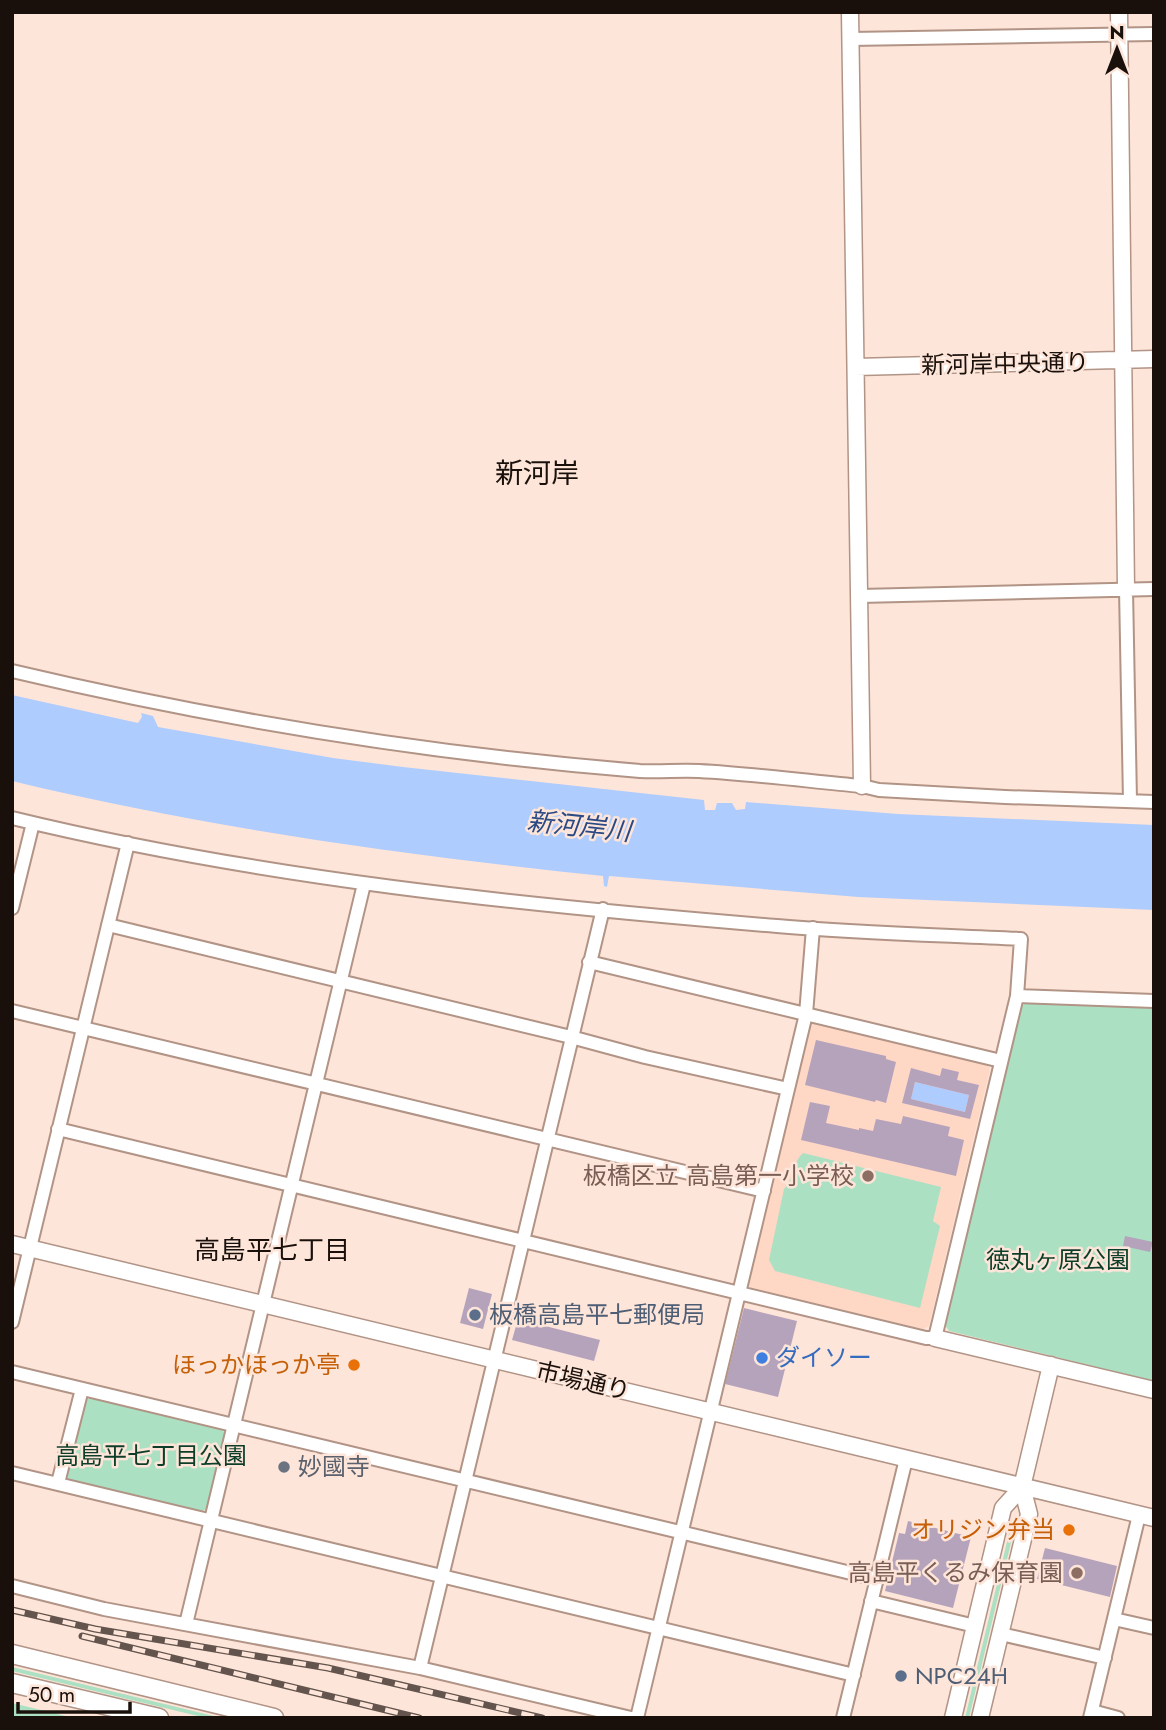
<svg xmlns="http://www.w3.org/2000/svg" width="1166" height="1730" viewBox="0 0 1166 1730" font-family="Jost,'Noto Sans JP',sans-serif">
	<rect width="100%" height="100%" fill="#fee5d9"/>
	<path fill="#fed7c5" d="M 816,1022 L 987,1064 L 990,1069 L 929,1326 L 923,1329 L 751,1288 L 746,1282 L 809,1025 Z"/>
	<path fill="#ace0c3" d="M 1026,1003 L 1154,1007 L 1154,1381 L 949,1331 L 945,1325 L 1021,1006 Z
		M 803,1153 L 941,1187 L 933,1221 L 940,1226 L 920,1308 L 775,1271 L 769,1260 L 784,1189 C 796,1177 791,1164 803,1153 Z
		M 90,1398 L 222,1429 L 225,1434 L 207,1508 L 202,1512 L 69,1480 L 65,1474 L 84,1401 Z
		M 1013,1524 L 1015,1526 L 969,1718 L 965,1718 L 1011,1525 Z
		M 12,1667 L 222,1718 L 206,1718 L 12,1671 Z
		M 12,1703 L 74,1718 L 12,1718 Z"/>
	<path fill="#afccfe" d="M 12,695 L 138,723 L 142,717 L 141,713 L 153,716 L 158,727 L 333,758 L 403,767 L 704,800 L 705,810 L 715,810 L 717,803 L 732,803 L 736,810 L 745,809 L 746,802 L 898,814 L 1154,825 L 1154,910 L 858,897 L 609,876 L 607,887 L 604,886 L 603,876 C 404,855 207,828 12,781 Z
		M 915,1082 L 969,1095 L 965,1112 L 911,1099 Z"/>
	<path fill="#b5a3bc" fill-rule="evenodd" d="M 816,1040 L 886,1056 L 886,1059 L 896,1062 L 886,1103 L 876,1100 L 875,1102 L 805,1085 Z
		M 911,1068 L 940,1076 L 942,1068 L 959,1072 L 957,1080 L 979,1085 L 970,1119 L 902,1103 ZM 915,1082 L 969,1095 L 965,1112 L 911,1099 Z
		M 810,1102 L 830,1106 L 826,1123 L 859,1130 L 859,1128 L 873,1131 L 876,1119 L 901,1124 L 903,1116 L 950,1127 L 948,1136 L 964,1140 L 956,1176 L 801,1140 Z
		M 1125,1236 L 1153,1242 L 1150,1252 L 1123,1246 Z
		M 469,1288 L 492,1294 L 483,1329 L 460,1323 Z
		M 744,1308 L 797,1321 L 778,1397 L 725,1384 Z
		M 518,1319 L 600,1340 L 594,1361 L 512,1340 Z
		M 908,1521 L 971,1537 L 953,1608 L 885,1591 L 899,1533 L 905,1534 Z
		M 1045,1548 L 1117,1566 L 1110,1597 L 1037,1579 Z"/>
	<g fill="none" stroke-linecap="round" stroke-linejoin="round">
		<defs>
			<path id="minor" d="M 850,39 L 1154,34
				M 1126,589 L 1130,801
				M 860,596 L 1154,589
				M 12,671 C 219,720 429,754 640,771 C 660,772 679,770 699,771 C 753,774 808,781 862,786 L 879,790 L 1005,797 L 1154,802
				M 12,818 C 263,879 521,905 777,926 C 858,933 940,935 1021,939 L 1017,996 L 935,1338 L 926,1338 L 58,1129
				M 12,908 L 33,823
				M 108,925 L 571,1037 L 645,1057 L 788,1089
				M 589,962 L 1001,1061
				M 1017,996 L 1154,1001
				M 12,1011 L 764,1191
				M 12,1322 L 128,843
				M 12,1372 L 876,1579
				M 12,1473 L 854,1675
				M 58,1483 L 82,1389
				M 12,1586 L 104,1609 L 420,1668 L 631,1718
				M 871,1601 L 975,1626
				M 1114,1619 L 1154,1628
				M 186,1624 L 364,884
				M 1001,1634 L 1105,1658
				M 420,1668 L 603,909
				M 1092,1711 L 1118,1718
				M 637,1718 L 806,1014 L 813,928
				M 843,1718 L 906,1459
				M 1090,1718 L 1139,1515"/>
			<path id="tertiary" d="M 850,12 L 862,786
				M 1119,12 L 1126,589
				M 856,367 L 1154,359
				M 12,1244 L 1154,1518
				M 935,1338 L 1154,1390
				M 953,1718 L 1003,1508 L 1022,1487
				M 980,1718 L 1029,1514 L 1022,1487 L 1051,1365"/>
			<path id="secondary" d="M 12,1654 L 274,1718
				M 12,1683 L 159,1718"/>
		</defs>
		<use href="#minor" stroke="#b19486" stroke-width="16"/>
		<use href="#tertiary" stroke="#b19486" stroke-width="19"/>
		<use href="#secondary" stroke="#b19486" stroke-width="21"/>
		<use href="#minor" stroke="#fff" stroke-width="12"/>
		<use href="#tertiary" stroke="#fff" stroke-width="16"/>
		<use href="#secondary" stroke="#fff" stroke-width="18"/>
		<defs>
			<path id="rail" d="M 12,1610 L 95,1629 L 328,1668 L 542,1718
				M 82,1636 L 419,1718"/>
		</defs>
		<use href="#rail" stroke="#63544d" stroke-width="7"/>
		<use href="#rail" stroke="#fee5d9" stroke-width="4.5" stroke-dasharray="13" stroke-linecap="butt"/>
	</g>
	<g fill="#8d6e63" stroke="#fee5d9" stroke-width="2.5">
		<circle cx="868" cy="1176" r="7"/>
		<circle cx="1077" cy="1573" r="7"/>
	</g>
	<g fill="#5c6f8a" stroke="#fee5d9" stroke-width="2.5">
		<circle cx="475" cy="1315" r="7"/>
		<circle cx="901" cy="1676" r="7"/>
	</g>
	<circle fill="#3f7fe0" stroke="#fee5d9" stroke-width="2.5" cx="762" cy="1358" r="7"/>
	<g fill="#e8710a" stroke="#fee5d9" stroke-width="2.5">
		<circle cx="354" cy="1365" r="7"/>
		<circle cx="1069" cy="1530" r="7"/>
	</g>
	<circle fill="#6b7280" stroke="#fee5d9" stroke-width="2.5" cx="284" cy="1467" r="7"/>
	<g text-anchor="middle" stroke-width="5" stroke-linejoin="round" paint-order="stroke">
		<g font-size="24" fill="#1a100b" stroke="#fee5d9">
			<text transform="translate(1005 364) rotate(-1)" y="8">新河岸中央通り</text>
			<text transform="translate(583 1381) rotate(13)" y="8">市場通り</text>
		</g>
		<g font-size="24" fill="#785e54" stroke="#fee5d9" text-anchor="end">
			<text x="854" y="1184">板橋区立 高島第一小学校</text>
			<text x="1063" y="1581">高島平くるみ保育園</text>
		</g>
		<g font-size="24" fill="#0c3d28" stroke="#fee5d9">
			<text x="1058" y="1268">徳丸ヶ原公園</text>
			<text x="151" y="1464">高島平七丁目公園</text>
		</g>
		<g font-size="24" fill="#4e5e75" stroke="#fee5d9" text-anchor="start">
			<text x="489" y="1323">板橋高島平七郵便局</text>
			<text x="915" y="1684">NPC24H</text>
		</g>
		<g font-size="24" fill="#366cbe" stroke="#fee5d9" text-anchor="start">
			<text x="776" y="1366">ダイソー</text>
		</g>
		<g font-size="24" fill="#c56008" stroke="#fee5d9" text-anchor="end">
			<text x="340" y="1373">ほっかほっか亭</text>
			<text x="1055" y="1538">オリジン弁当</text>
		</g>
		<g font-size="24" fill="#5b616d" stroke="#fee5d9" text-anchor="start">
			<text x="298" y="1475">妙國寺</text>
		</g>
		<g font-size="26" font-style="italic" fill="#294a85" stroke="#fee5d9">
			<text transform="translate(579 826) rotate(6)" y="9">新河岸川</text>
		</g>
		<g font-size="26" fill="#1a100b" stroke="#fee5d9">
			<text x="272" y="1259">高島平七丁目</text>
		</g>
		<g font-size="28" fill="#1a100b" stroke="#fee5d9">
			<text x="537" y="483">新河岸</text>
		</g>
	</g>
	<rect width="1166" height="1730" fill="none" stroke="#1a100b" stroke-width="28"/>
	<g transform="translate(1117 49)" stroke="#fee5d9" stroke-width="5" paint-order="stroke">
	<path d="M0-5L12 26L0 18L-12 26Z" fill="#1a100b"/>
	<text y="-10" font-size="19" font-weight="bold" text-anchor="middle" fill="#1a100b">N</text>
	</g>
	<path d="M18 1702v10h112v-10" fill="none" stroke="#1a100b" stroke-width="3.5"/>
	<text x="28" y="1702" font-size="21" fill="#1a100b" stroke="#fee5d9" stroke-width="5" paint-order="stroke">50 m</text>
</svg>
